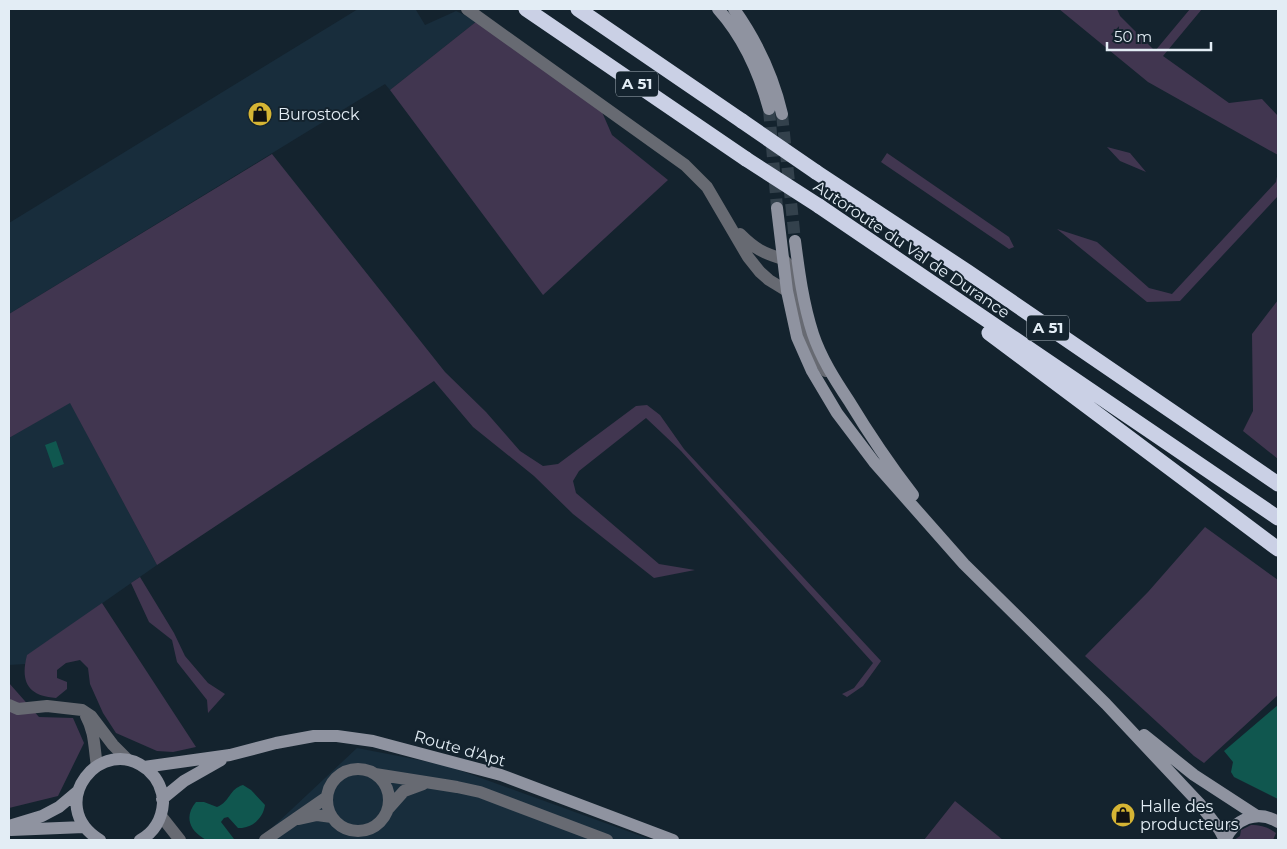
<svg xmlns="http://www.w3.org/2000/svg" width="1287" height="849" viewBox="0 0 1287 849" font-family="Montserrat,sans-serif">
	<rect width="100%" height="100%" fill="#14232e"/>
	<path fill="#182d3c" d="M 358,9 L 417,9 L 416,10 L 425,25 L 456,11 L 477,21 L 390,90 L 385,84 L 9,314 L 9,223 Z
		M 70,402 L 157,565 L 28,655 L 25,664 L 9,665 L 9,438 Z
		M 357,748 L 445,765 L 652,840 L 259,840 Z"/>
	<path fill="#413650" d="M 1059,9 L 1117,9 L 1120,16 L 1155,51 L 1190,9 L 1202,9 L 1163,56 L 1229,103 L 1262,99 L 1278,116 L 1278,155 L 1148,82 Z
		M 477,21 L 602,112 L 612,135 L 668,180 L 543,295 L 390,90 Z
		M 1107,147 L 1130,153 L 1146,172 L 1120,161 Z
		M 887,153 L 1009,237 L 1014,247 L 1009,249 L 881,162 Z
		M 272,154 L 445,372 L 486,412 L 520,451 L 543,466 L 558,464 L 636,406 L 647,405 L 660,415 L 684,449 L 881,661 L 863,686 L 847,697 L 842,694 L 854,688 L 873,663 L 681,451 L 646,418 L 579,471 L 573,481 L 576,493 L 659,564 L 695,570 L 654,578 L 573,514 L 534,476 L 473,427 L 434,381 L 157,565 L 70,403 L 9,438 L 9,314 Z
		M 1278,171 L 1278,196 L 1180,301 L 1147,302 L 1057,229 L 1097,242 L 1149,288 L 1172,294 L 1276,182 Z
		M 1278,300 L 1278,459 L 1243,431 L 1253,411 L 1252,334 Z
		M 1205,527 L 1278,580 L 1278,695 L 1204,763 L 1194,756 L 1085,656 L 1148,592 Z
		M 140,577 L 174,633 L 185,656 L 208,683 L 225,694 L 208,713 L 207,700 L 177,662 L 172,640 L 149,622 L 131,583 Z
		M 102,603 L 196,747 L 173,752 L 157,751 L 116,733 L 103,713 L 90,684 L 88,668 L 80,660 L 66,663 L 57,670 L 57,678 L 67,682 L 67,689 L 56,698 C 28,696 20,682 27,655 Z
		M 9,683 L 39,717 L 73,718 L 84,743 L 58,796 L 9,808 Z
		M 955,801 L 1003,840 L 924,840 Z
		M 1251,825 C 1261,825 1268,827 1276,833 L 1273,840 L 1234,840 L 1240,836 L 1241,830 Z"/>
	<path fill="#10574f" d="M 56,441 L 64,464 L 53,468 L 45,445 Z
		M 1278,705 L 1278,799 L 1234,777 L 1231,772 L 1233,762 L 1224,751 Z
		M 243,785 L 251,790 L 265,805 C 263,819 251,829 238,828 L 228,817 L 224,818 L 221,822 L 234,839 C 227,841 209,843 203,838 C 188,829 185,815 196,802 L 204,802 L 217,807 C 230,802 229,789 243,785 Z"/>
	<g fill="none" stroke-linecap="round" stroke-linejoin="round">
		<path stroke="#33414c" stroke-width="12" stroke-dasharray="12 6" stroke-linecap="butt" d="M 769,109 L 777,208
			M 782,114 L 795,241"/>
		<path stroke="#676a72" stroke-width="12" d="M 783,259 L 790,267 L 801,326 L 813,352 L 826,371
			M 9,705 L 18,709 L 47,706 L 82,710 L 91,716 L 113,745 L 128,760
			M 86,716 C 95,732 94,748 97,766
			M327 800a31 31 0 1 1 62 0a31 31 0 1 1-62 0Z
			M 375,774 L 457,787 L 480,792 L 607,840
			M 388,809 L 404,791 L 423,784
			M 161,816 L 180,840
			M 299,819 L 317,815 L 332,817
			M 265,840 L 327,797"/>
		<path stroke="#676a72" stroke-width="12" d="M 467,9 L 685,165 L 707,187 L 748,257 L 760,272 L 769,280 L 787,291
			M 740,234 C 755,249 763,253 783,259"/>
		<path stroke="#8f93a0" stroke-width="12" d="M 718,9 C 744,38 759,72 769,109
			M 734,9 C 756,40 773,75 782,114
			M 777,208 L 787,291 L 797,337 L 812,371 L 837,413 L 874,462 L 964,564 L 1106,704 L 1183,786 L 1199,803 L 1219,829 L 1225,840
			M 795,241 C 799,272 803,303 813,334 C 821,358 835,380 849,401 C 869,434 890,465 913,495
			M 1144,735 L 1194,775 L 1257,816
			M 144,767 L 230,755 L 276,743 L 314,736 L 337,736 L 373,741 L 501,775 L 673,840
			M 162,799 L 184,781 L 221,760
			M 9,826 L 42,816 L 59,807 L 78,791
			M 11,830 L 84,827
			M 100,840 C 43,805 102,731 148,770 C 157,778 163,790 163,803 C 162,819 154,833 140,840
			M 1225,840 C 1235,819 1257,809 1278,822"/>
		<path stroke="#cad0e5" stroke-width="15" d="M 526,9 L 746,159
			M 578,9 L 742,121
			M 816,172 L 968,272 L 1278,484
			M 819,206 L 1278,518
			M 989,333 L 1278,549"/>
		<path stroke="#cad0e5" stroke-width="15" d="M 742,121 L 816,172
			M 746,159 L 819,206"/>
	</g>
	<defs>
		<symbol id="shop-disc" viewBox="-11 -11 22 22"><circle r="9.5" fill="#d6b534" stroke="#14232e"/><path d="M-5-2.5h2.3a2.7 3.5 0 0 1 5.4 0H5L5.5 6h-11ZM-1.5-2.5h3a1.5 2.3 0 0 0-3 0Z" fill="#111"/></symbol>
	</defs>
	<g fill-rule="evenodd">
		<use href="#shop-disc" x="246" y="100" width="28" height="28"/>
		<use href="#shop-disc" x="1109" y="801" width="28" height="28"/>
	</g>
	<g text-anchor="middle" stroke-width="4" stroke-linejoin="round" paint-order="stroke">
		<g fill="#14232e" stroke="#a5b0b9" stroke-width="1">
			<rect x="616" y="71.5" width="42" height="25" rx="4"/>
			<rect x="1027" y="315.5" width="42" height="25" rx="4"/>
		</g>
		<g font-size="15" font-weight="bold" fill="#e3edf5">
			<text x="637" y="89">A 51</text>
			<text x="1048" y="333">A 51</text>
		</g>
		<g font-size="16" fill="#e3edf5" stroke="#14232e" text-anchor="start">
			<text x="278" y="120">Burostock</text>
			<text x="1140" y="812">Halle des<tspan x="1140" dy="18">producteurs</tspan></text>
		</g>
		<g font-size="16" fill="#e3edf5" stroke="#14232e">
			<text transform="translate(912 249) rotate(34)" y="6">Autoroute du Val de Durance</text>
			<text transform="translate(460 748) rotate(16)" y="6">Route d'Apt</text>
		</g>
	</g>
	<rect width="1287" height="849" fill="none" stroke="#e3edf5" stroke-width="20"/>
	<path d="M1107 42v8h104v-8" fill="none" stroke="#e3edf5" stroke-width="2.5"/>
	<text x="1114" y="42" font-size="15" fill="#e3edf5" stroke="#14232e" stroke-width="4" paint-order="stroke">50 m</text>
</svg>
